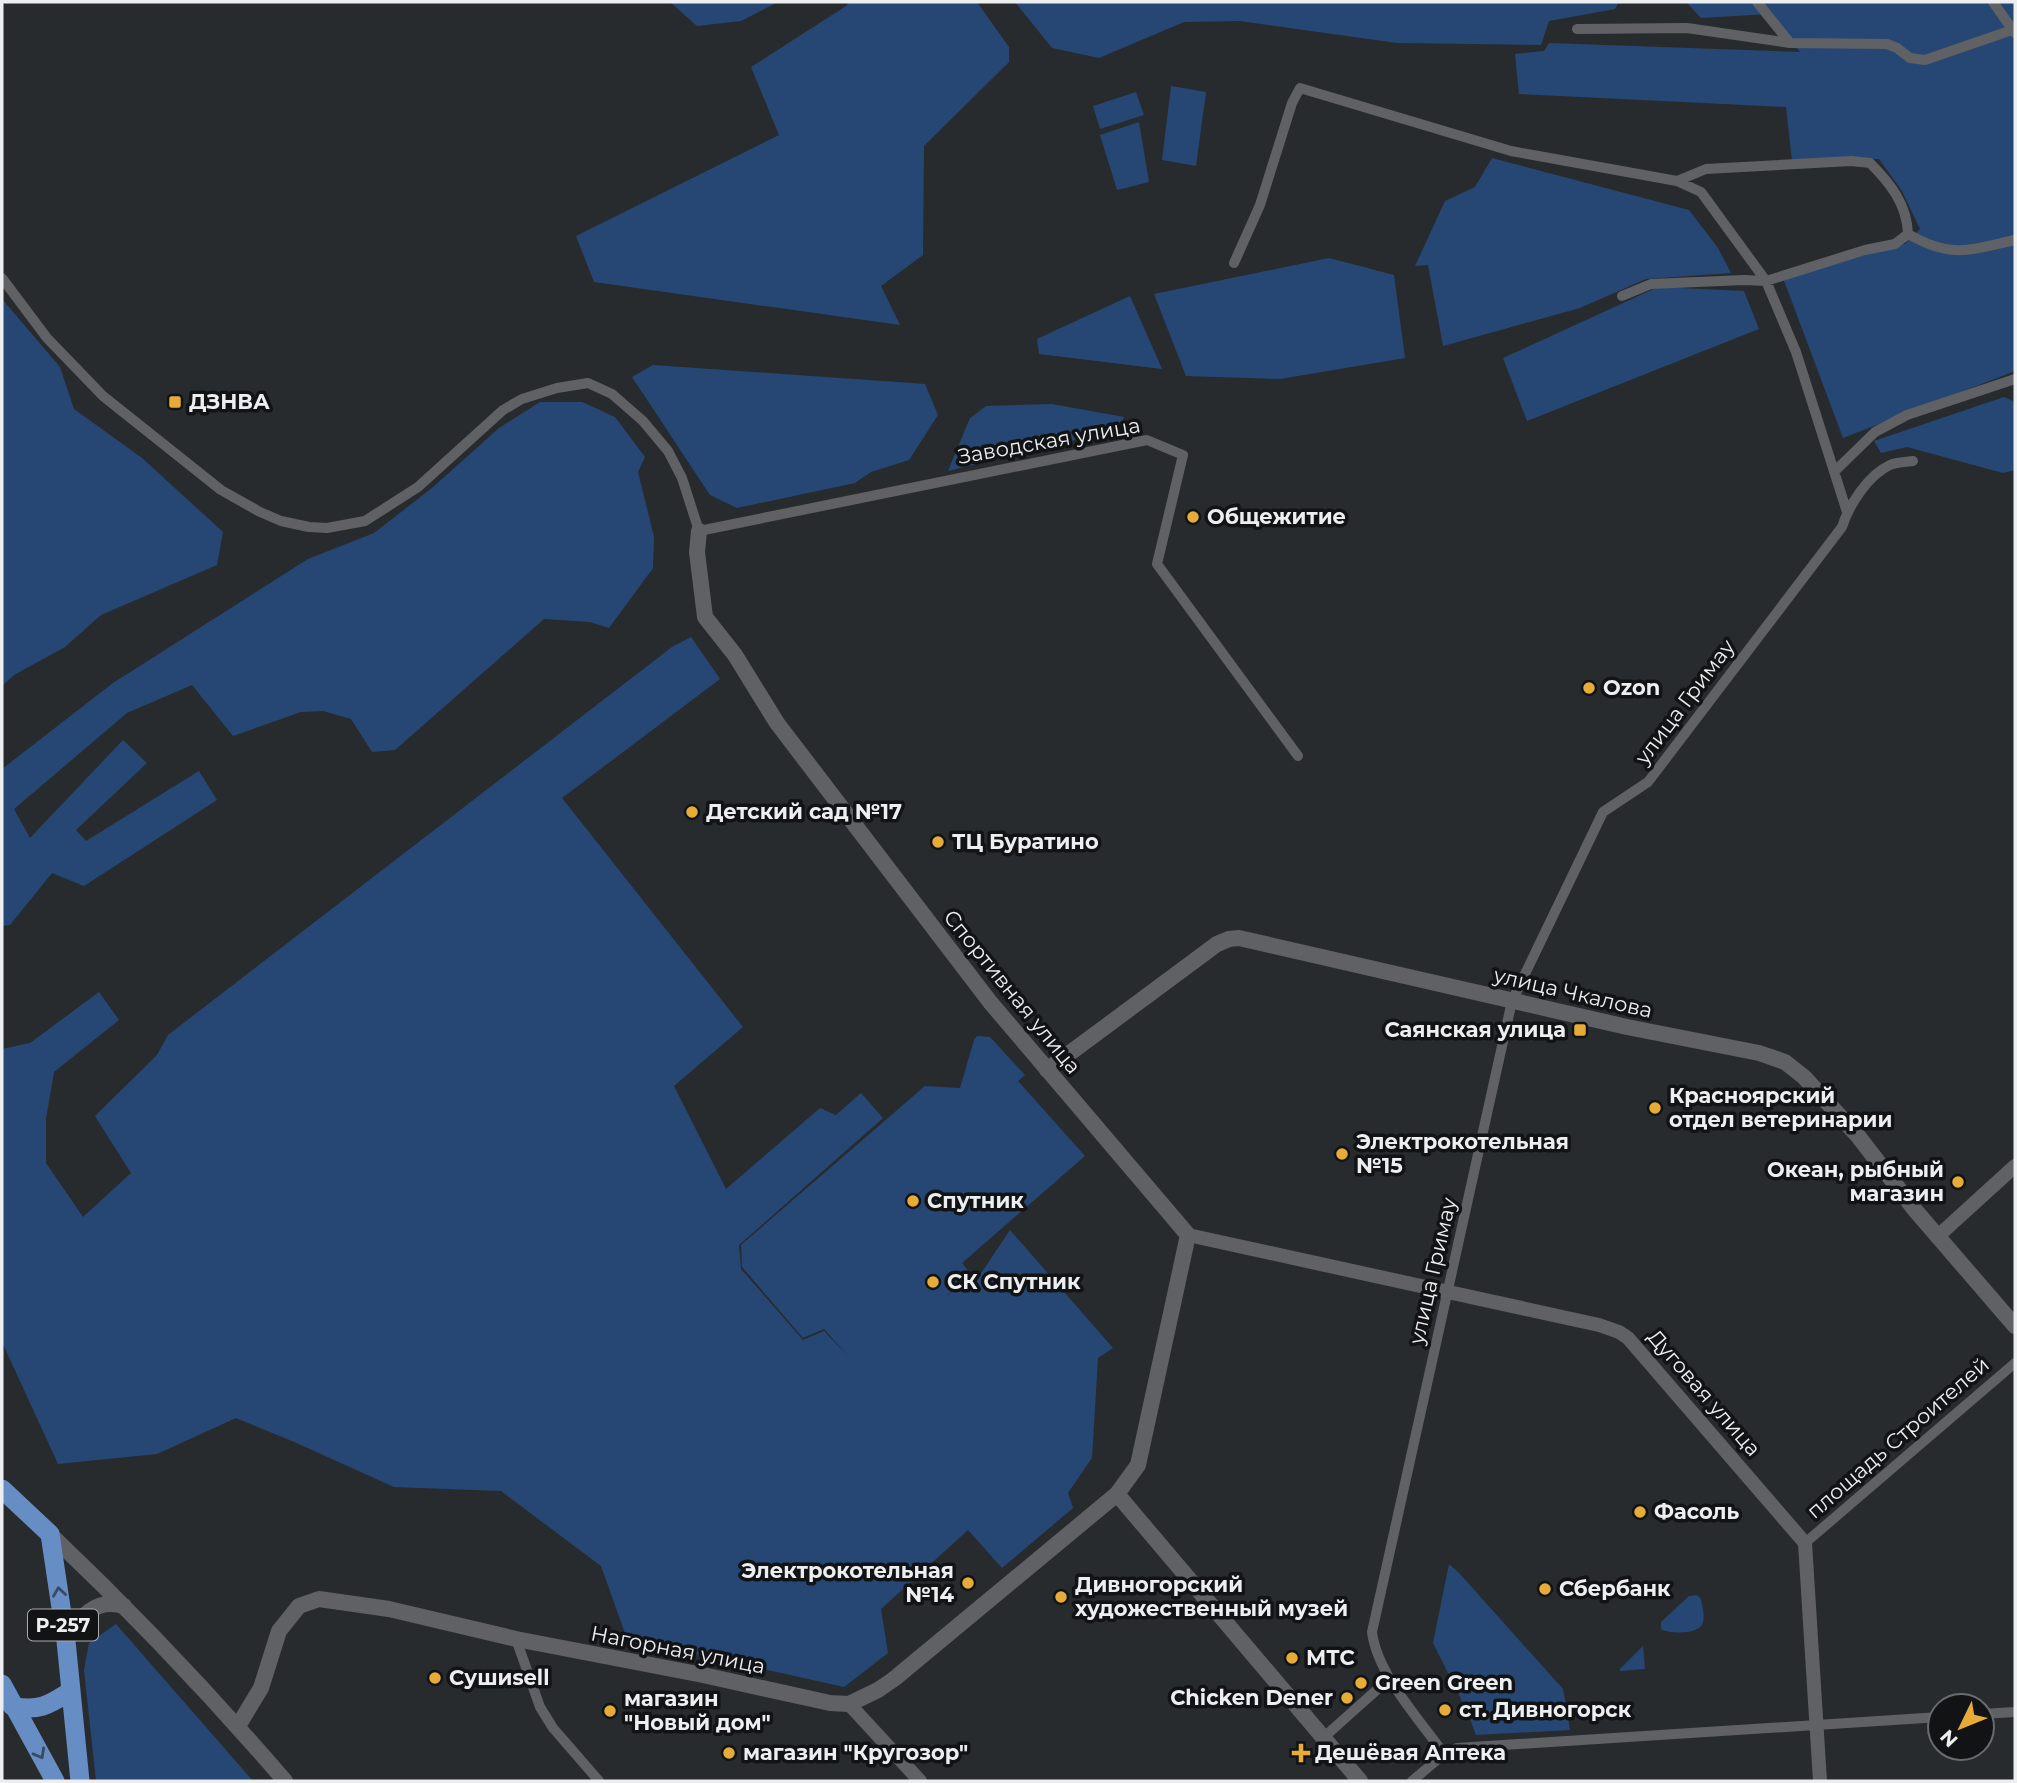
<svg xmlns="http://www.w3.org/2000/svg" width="2017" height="1783" viewBox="0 0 2017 1783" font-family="Montserrat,sans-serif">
	<rect width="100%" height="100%" fill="#282b2e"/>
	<path fill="#264774" d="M 670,2 L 778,2 L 741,21 L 697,26 Z
		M 849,2 L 977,2 L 1009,47 L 1009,62 L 924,146 L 923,255 L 881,286 L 900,325 L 594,282 L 576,236 L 779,135 L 751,67 L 846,6 Z
		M 1015,2 L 1619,2 L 1615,9 L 1549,21 L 1541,45 L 1397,43 L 1239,21 L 1184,22 L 1099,58 L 1052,48 Z
		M 1686,2 L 2015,2 L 2015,371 L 1843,438 L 1783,278 L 1905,244 L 1920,229 L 1902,191 L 1879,159 L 1792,161 L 1786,107 L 1519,94 L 1515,54 L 1544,51 L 1549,43 L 1800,52 L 1769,14 L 1701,18 Z
		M 1171,86 L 1206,92 L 1196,166 L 1162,160 Z
		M 1136,92 L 1144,115 L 1100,129 L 1093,106 Z
		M 1139,122 L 1149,182 L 1117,190 L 1100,135 Z
		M 1492,158 L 1689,210 L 1718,248 L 1731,273 L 1646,279 L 1580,308 L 1443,346 L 1428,265 L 1415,266 L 1445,201 L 1475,187 Z
		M 1329,258 L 1394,275 L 1405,358 L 1280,379 L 1186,376 L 1154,294 Z
		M 1658,287 L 1744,291 L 1759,329 L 1527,421 L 1503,358 Z
		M 1130,296 L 1162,369 L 1039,354 L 1037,339 Z
		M 2,299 L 60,367 L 74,409 L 142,458 L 223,532 L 217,565 L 101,615 L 65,647 L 14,675 L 2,686 Z
		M 653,365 L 925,384 L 938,415 L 909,460 L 871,472 L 855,483 L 737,508 L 710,495 L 632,377 Z
		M 2004,397 L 2015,402 L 2015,470 L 2003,473 L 1907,447 L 1881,453 L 1874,441 Z
		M 540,402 L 582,402 L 615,417 L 645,457 L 638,472 L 654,537 L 653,568 L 609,628 L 590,622 L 544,619 L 395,750 L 372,752 L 351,719 L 323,711 L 301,712 L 233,736 L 192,685 L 127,713 L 14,809 L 30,838 L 123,740 L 147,763 L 76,830 L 86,841 L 199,771 L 217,800 L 84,886 L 52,873 L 10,925 L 2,926 L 2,769 L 113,683 L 308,559 L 374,533 L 432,488 L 499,428 Z
		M 1052,404 L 1124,417 L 1119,429 L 948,471 L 970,418 L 986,406 Z
		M 691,637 L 720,679 L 562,798 L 743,1027 L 674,1086 L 726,1189 L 820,1108 L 836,1115 L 861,1093 L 883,1118 L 739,1245 L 741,1269 L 803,1340 L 824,1331 L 849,1357 L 824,1329 L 803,1338 L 742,1267 L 741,1245 L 925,1086 L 960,1088 L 974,1040 L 977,1036 L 990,1037 L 1025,1075 L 1018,1081 L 1085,1156 L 962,1263 L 971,1274 L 947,1295 L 982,1272 L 1010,1230 L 1113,1348 L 1098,1358 L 1092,1458 L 1068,1493 L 1073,1508 L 1002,1568 L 968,1530 L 881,1609 L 888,1653 L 844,1687 L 627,1639 L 601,1566 L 501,1491 L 394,1487 L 292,1441 L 236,1418 L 157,1454 L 58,1464 L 2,1342 L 2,1049 L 30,1043 L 99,992 L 119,1020 L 54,1072 L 46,1119 L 46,1163 L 83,1217 L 131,1173 L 95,1116 L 157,1055 L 168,1035 L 672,647 Z
		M 1449,1564 L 1460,1574 L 1563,1689 L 1570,1730 L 1476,1735 L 1467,1711 L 1433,1643 Z
		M 1697,1595 L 1701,1599 C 1702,1605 1705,1616 1703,1622 C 1701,1635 1669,1634 1661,1629 L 1661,1622 L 1689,1596 Z
		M 116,1624 L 253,1781 L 96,1781 L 84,1670 L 89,1643 Z
		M 1643,1646 L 1645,1669 L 1620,1671 L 1620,1669 Z"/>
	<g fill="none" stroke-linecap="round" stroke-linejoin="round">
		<path stroke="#5f6165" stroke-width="10" d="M 1757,2 L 1790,43
			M 1993,2 L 2015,33
			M 1577,29 L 1687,28 L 1790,43 L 1887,44 L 1897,48 L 1910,58 L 1925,60 L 2015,29
			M 1908,234 C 1952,259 1969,250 2015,240
			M 1234,263 L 1260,205 L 1292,103 L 1300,88 L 1511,151 L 1677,181 L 1701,192 L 1766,281 L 1796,352 L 1847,512
			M 2,278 L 47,338 L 103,396 L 221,490 L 260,512 L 281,521 L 309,527 L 327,528 L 365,521 L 418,487 L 503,410 L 522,399 L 557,388 L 588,383 L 612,394 L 643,421 L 668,451 L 682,478 L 699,531 L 1147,440 L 1183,455 L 1157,564 L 1298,756
			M 1622,296 L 1651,284 L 1744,280 L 1766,281 L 1865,250 L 1895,244 L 1908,234 C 1907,204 1890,183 1870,163 L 1851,161 L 1706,169 L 1677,181
			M 1835,471 L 1875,432 L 1907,415 L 2015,379
			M 1805,1543 L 2015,1363
			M 516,1639 L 540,1707 L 553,1728 L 599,1781
			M 1982,1714 L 2015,1712
			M 1323,1738 L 1390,1678
			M 1444,1754 C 1420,1720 1377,1674 1372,1632 L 1512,1001 L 1603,812 L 1648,782 L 1842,527 C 1849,505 1868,475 1890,465 C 1896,462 1906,462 1913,461
			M 1412,1781 L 1444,1754 L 1457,1748 L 1940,1717"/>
		<path stroke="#5f6165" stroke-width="14" d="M 1188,1235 L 1599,1325 L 1619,1332 L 1628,1338 L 1805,1543 L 1820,1781
			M 1937,1237 L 2015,1166
			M 849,1704 L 920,1781"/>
		<path stroke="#5f6165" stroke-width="16" d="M 1047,1070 L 1217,944 L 1229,939 L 1239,938 L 1627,1027 L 1759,1053 L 1785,1062 L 1804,1077 L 1858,1136 L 1915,1210 L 2015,1326
			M 1117,1494 L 1360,1781
			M 50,1534 C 132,1612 211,1695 285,1781
			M 66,1641 C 80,1618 94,1597 124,1606
			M 238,1726 L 261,1688 L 279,1631 L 299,1606 L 319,1599 L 389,1609 L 516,1639 L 703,1675 L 830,1703 L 849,1704 L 878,1690 L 894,1679 L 1117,1494 L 1138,1465 L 1188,1235 L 990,1002 L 777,723 L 735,655 L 705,617 L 697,552 L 699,531"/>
		<path stroke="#678ec4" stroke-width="19" d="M 2,1489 L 50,1534 L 66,1641 L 80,1781
			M 2,1684 L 55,1781
			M 12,1706 C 39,1712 49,1705 71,1691"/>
	</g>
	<defs><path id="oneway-chevron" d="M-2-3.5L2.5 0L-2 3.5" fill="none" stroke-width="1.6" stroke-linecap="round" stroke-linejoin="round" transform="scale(1.75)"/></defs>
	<g stroke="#384a64">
		<use href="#oneway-chevron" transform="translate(59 1592) rotate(-98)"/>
		<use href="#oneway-chevron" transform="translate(40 1754) rotate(61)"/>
	</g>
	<g fill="#e7ac37" stroke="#121315" stroke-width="2.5">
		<rect x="168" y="395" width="14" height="14" rx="3.5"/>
		<circle cx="1193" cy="517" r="7"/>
		<circle cx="1589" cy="688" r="7"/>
		<circle cx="692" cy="812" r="7"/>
		<circle cx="938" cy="842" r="7"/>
		<rect x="1573" y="1023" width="14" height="14" rx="3.5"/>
		<circle cx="1655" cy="1108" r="7"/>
		<circle cx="1342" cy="1154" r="7"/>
		<circle cx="1958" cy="1182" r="7"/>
		<circle cx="913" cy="1201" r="7"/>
		<circle cx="933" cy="1282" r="7"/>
		<circle cx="1640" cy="1512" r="7"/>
		<circle cx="968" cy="1583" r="7"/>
		<circle cx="1545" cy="1589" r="7"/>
		<circle cx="1061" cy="1597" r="7"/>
		<circle cx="1292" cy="1658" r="7"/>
		<circle cx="435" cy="1678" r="7"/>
		<circle cx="1361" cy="1683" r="7"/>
		<circle cx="1347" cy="1698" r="7"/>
		<circle cx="1445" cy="1710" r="7"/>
		<circle cx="610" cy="1711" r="7"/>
		<circle cx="729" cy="1753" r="7"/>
		<path d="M1297.5 1742.5h7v7h7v7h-7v7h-7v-7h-7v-7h7z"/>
	</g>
	<g text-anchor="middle" stroke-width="7" stroke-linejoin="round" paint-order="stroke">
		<rect fill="#121315" stroke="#abacae" stroke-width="2" x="28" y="1609.5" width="70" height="31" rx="5"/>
		<g font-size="19" font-weight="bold" fill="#edeef0">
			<text x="63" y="1632">Р-257</text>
		</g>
		<g font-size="21" font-weight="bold" fill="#edeef0" stroke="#121315" text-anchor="start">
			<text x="189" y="409">ДЗНВА</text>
			<text x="1207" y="524">Общежитие</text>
			<text x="1603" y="695">Ozon</text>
			<text x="706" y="819">Детский сад №17</text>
			<text x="952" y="849">ТЦ Буратино</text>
			<text x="1566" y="1037" text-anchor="end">Саянская улица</text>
			<text x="1669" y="1103">Красноярский<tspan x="1669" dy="24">отдел ветеринарии</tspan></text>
			<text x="1356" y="1149">Электрокотельная<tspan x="1356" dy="24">№15</tspan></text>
			<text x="1944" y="1177" text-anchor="end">Океан, рыбный<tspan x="1944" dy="24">магазин</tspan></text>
			<text x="927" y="1208">Спутник</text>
			<text x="947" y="1289">СК Спутник</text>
			<text x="1654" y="1519">Фасоль</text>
			<text x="954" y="1578" text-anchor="end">Электрокотельная<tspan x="954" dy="24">№14</tspan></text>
			<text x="1075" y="1592">Дивногорский<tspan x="1075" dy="24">художественный музей</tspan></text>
			<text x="1559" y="1596">Сбербанк</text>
			<text x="1306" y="1665">МТС</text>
			<text x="449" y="1685">Сушиsell</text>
			<text x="1375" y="1690">Green Green</text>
			<text x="1333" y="1705" text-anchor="end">Chicken Dener</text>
			<text x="624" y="1706">магазин<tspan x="624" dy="24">"Новый дом"</tspan></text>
			<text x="1459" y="1717">ст. Дивногорск</text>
			<text x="743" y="1760">магазин "Кругозор"</text>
			<text x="1315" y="1760">Дешёвая Аптека</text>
		</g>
		<g font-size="21" fill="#edeef0" stroke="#121315">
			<text transform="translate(1049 441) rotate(-10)" y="7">Заводская улица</text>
			<text transform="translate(1685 702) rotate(-53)" y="7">улица Гримау</text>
			<text transform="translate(1012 992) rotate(51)" y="7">Спортивная улица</text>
			<text transform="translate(1573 993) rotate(13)" y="7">улица Чкалова</text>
			<text transform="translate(1433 1271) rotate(-77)" y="7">улица Гримау</text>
			<text transform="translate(1704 1393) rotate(49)" y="7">Дуговая улица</text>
			<text transform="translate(1898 1438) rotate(-41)" y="7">площадь Строителей</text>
			<text transform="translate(678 1650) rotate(11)" y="7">Нагорная улица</text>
		</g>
	</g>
	<rect width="2017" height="1783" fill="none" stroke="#edeef0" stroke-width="7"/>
	<g transform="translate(1961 1727) rotate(227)"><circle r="33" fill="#121315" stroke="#6a6b6d" stroke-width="2"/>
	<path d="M0-5L12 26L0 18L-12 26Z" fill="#e7ac37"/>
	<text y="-10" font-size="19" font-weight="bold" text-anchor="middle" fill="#edeef0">N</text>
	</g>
</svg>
